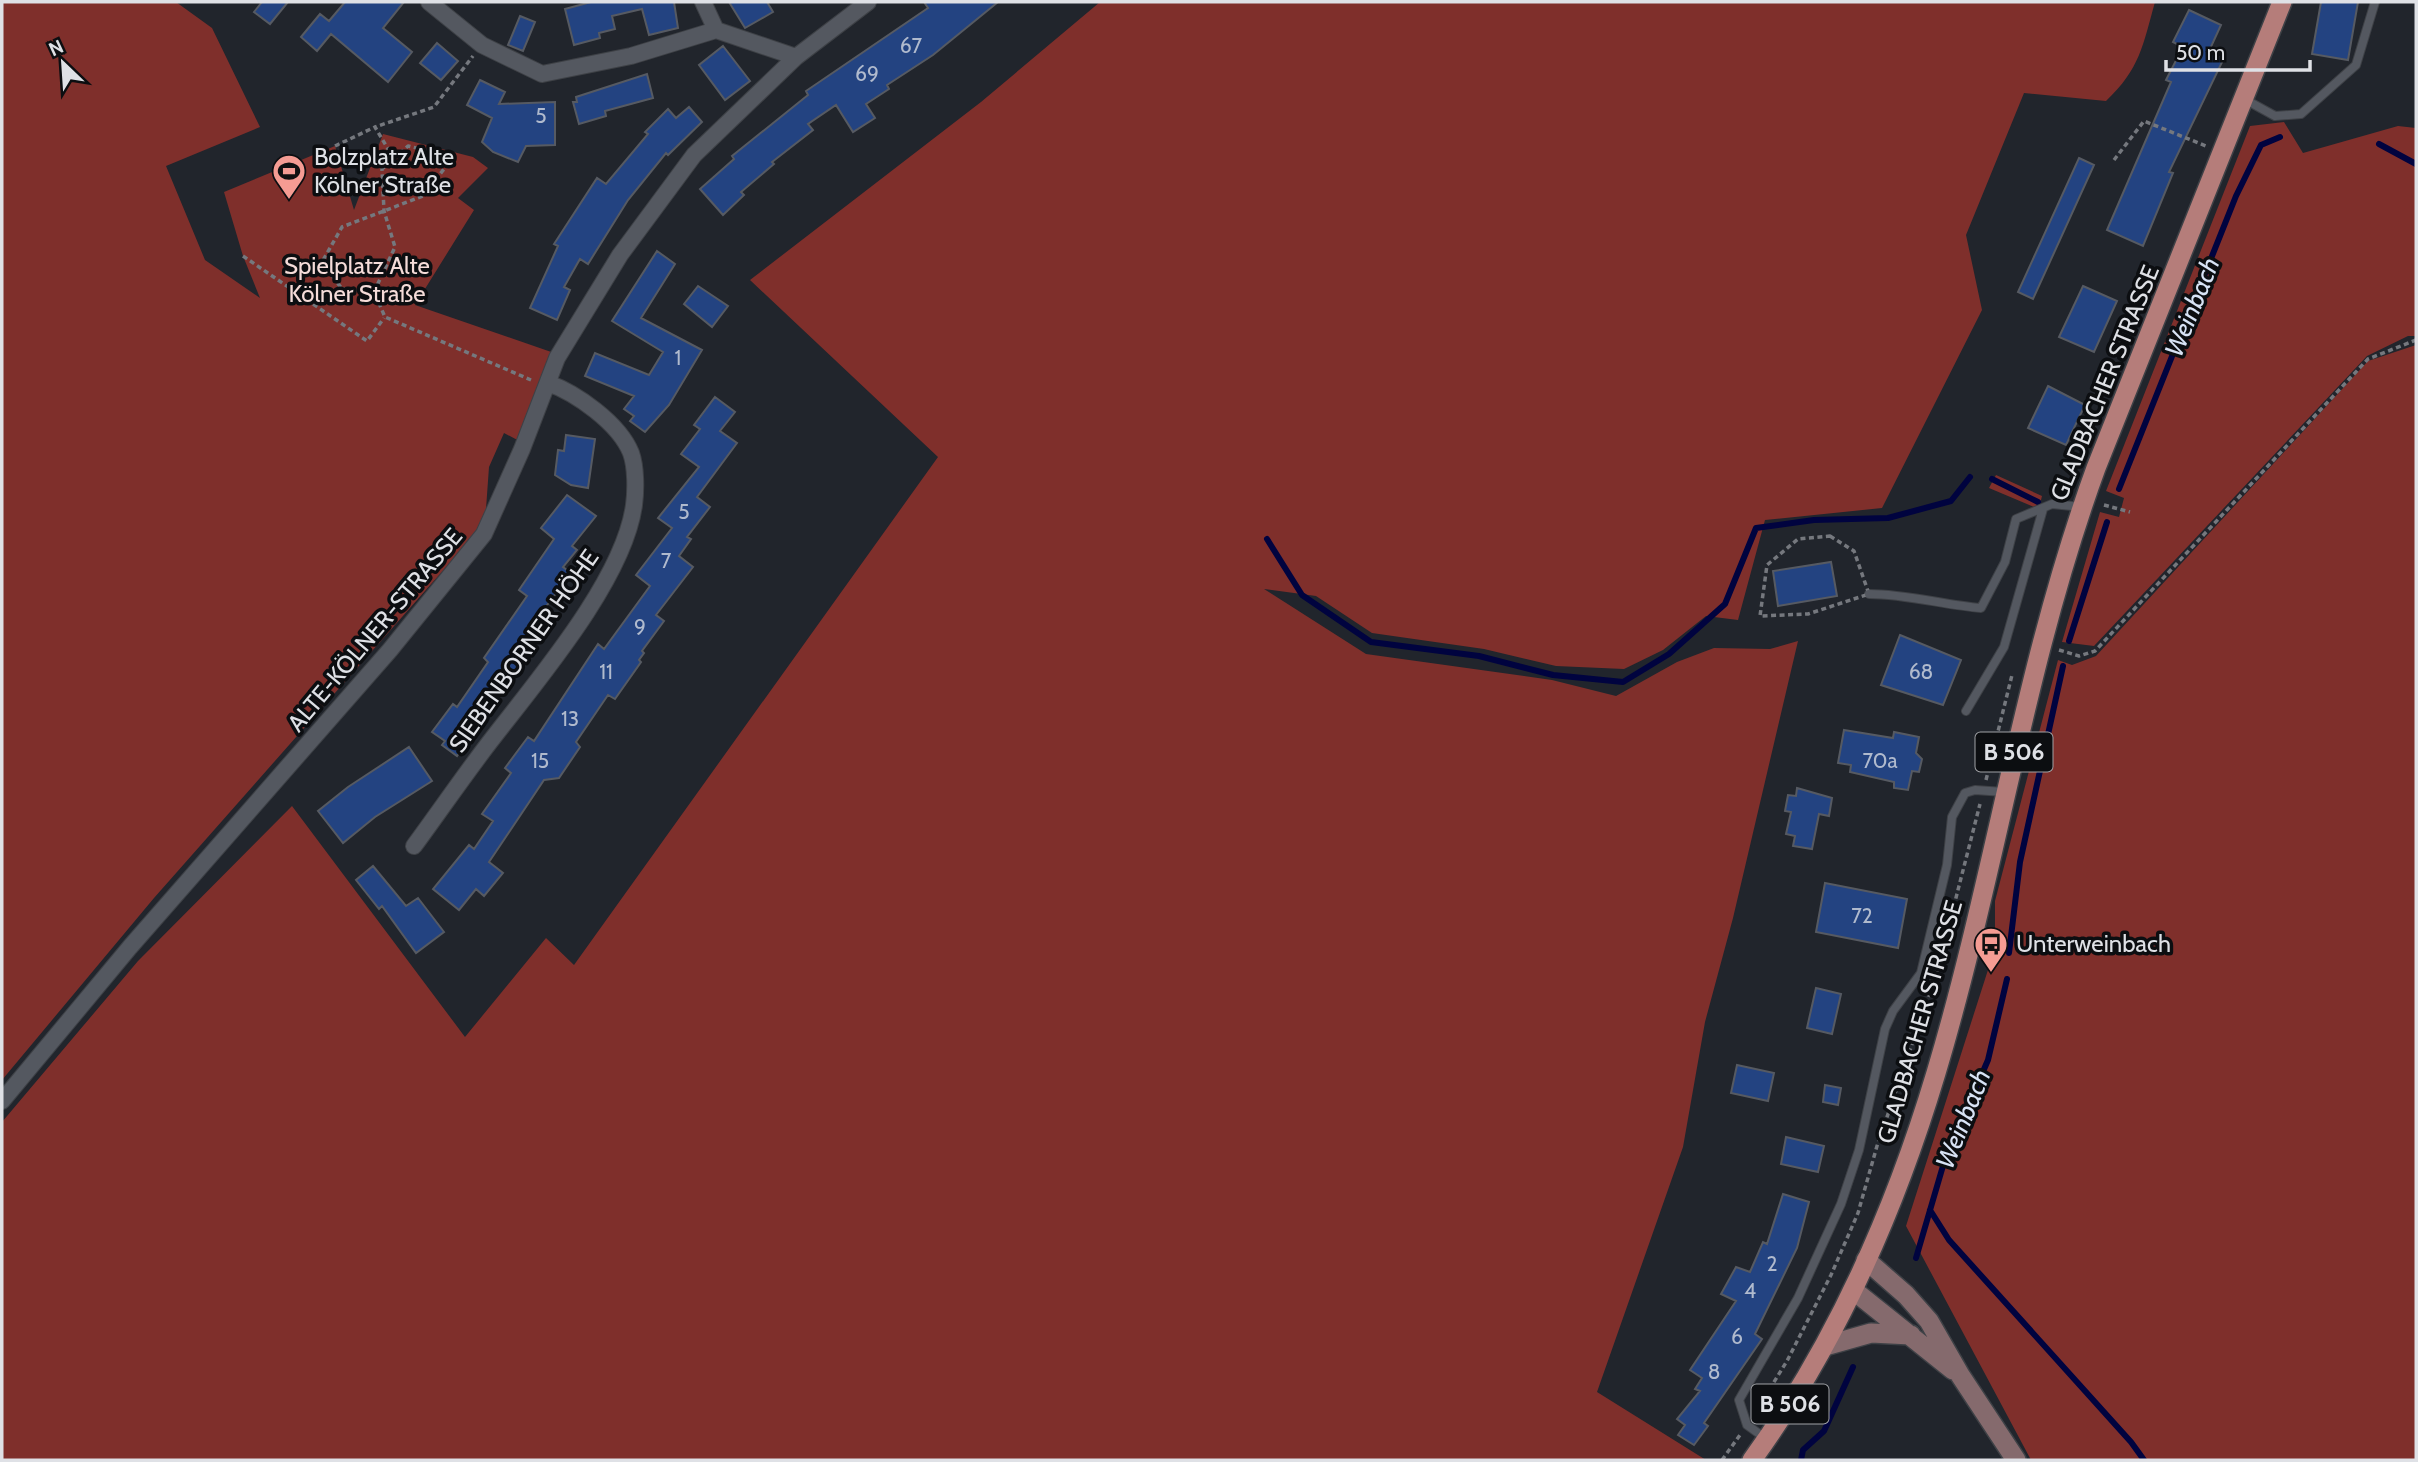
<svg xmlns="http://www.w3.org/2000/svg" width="2418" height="1462" viewBox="0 0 2418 1462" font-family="Cabin,sans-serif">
	<rect width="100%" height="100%" fill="#21252c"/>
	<path fill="#7f2f2b" d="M 2,2 L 176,2 L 212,28 L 260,127 L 166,166 L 205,260 L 260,298 L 243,256 L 224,192 L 335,146 L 354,210 L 383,134 L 473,157 L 488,168 L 458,198 L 474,210 L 415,305 L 557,354 L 523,443 L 504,433 L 489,467 L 485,523 L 154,898 L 2,1080 Z
		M 1100,2 L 2155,2 C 2143,45 2140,69 2106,101 L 2024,93 L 1966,235 L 1982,310 L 1882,508 L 1765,520 L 1738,620 L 1706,616 L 1663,650 L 1624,669 L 1556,666 L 1484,649 L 1372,633 L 1316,596 L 1264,589 L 1366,654 L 1552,680 L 1616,696 L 1677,662 L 1714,648 L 1770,649 L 1798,641 L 1733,918 L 1705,1022 L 1683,1147 L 1597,1392 L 1706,1460 L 2,1460 L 2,1122 L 138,961 L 292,806 L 465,1037 L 546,938 L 574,965 L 938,457 L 750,280 L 981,102 Z
		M 2284,122 L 2303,153 L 2398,126 L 2416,128 L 2416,336 L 2408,336 L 2367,356 L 2094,646 L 2062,642 L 2100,512 L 2119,517 L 2124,498 L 2106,491 L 2250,126 Z
		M 2416,345 L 2416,1460 L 2031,1460 L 1906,1226 L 1995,948 L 1995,901 L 2058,660 L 2072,665 L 2096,656 L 2368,361 Z
		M 1996,475 L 2042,496 L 2040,504 L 2034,507 L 1989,488 Z"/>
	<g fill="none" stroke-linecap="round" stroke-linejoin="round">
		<path stroke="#00033f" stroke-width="6" d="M 2379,144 L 2416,164
			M 1992,479 L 2038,502
			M 2119,489 L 2236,196 L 2261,145 L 2280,137
			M 1267,539 L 1302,595 L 1371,642 L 1479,656 L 1553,675 L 1623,682 L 1669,654 L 1725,604 L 1756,528 L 1814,520 L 1888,518 L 1951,501 L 1970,477
			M 2069,641 L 2107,522
			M 2009,953 L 2020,862 L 2063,666
			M 1930,1210 L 1949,1240 L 2131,1442 L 2144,1460
			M 1916,1258 L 1945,1159 L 1988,1060 L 2007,979
			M 1801,1460 L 1803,1450 L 1824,1431 L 1853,1367"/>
	</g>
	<path fill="#234381" stroke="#565a62" stroke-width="2" d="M 262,2 L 288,2 L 270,24 L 254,12 Z
		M 345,2 L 404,2 L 383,28 L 412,52 L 388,82 L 331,34 L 317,51 L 301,37 L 320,14 L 329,21 Z
		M 591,2 L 674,2 L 678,28 L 649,35 L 642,9 L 612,16 L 615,29 L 599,33 L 600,38 L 574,45 L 565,9 Z
		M 729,2 L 767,2 L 773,12 L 745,28 Z
		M 924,2 L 998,2 L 933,55 L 887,85 L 889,89 L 866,104 L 875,118 L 853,132 L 836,105 L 808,124 L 813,130 L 772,162 L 774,164 L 741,192 L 744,195 L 723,215 L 700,189 L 734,159 L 732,156 L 808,95 L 806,91 L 928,8 Z
		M 2321,2 L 2358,2 L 2348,60 L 2312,54 Z
		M 2189,10 L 2221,25 L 2209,51 L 2224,58 L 2169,172 L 2173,173 L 2143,246 L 2107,230 L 2171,82 L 2166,80 L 2183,47 L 2173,42 Z
		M 520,16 L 535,22 L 523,51 L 508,45 Z
		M 437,43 L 458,61 L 441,80 L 420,63 Z
		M 723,46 L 750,81 L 725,100 L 699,65 Z
		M 647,74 L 653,98 L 605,111 L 606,116 L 579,124 L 573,102 L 577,102 L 576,97 Z
		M 480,80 L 505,92 L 499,104 L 555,102 L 555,145 L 526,146 L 518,162 L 493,152 L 482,142 L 492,118 L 467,105 Z
		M 689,107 L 702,122 L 668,155 L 666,153 L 628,200 L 588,264 L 580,259 L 564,287 L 570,290 L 557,320 L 530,308 L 558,246 L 554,244 L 597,178 L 606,184 L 648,134 L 645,132 L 668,109 L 676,118 Z
		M 2079,158 L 2094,165 L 2033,299 L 2018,292 Z
		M 657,251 L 675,264 L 641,318 L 702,350 L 669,405 L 645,432 L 630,421 L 634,416 L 624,409 L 634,396 L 585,376 L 595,353 L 649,375 L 663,352 L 612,321 Z
		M 698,286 L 728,306 L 712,327 L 684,304 Z
		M 2083,286 L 2117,301 L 2094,352 L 2059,337 Z
		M 2048,386 L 2085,405 L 2066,445 L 2028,428 Z
		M 715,397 L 735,412 L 720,431 L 737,443 L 697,497 L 710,507 L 687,537 L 691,539 L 679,556 L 693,567 L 656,615 L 664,621 L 642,651 L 644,653 L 639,660 L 641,662 L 615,699 L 608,695 L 576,742 L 580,747 L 559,778 L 544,780 L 489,862 L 503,873 L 484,896 L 476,889 L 459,910 L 433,889 L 469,845 L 474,849 L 493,821 L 482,814 L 511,773 L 505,768 L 528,737 L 534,741 L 598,644 L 604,649 L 650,586 L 636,575 L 672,528 L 658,518 L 699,467 L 681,454 L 700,429 L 694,425 Z
		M 566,435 L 595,439 L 588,488 L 571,485 L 555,475 L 558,450 L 564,451 Z
		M 567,495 L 596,516 L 572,546 L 577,550 L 563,567 L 571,573 L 536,620 L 546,627 L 457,756 L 442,745 L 445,741 L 432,732 L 453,704 L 457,707 L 488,662 L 484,658 L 527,596 L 519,590 L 554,539 L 541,528 Z
		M 1831,562 L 1837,596 L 1778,606 L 1773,571 Z
		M 1900,635 L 1961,660 L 1943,705 L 1881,685 Z
		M 1844,730 L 1893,738 L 1894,732 L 1919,737 L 1916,753 L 1922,759 L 1919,772 L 1912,771 L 1908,790 L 1894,788 L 1894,782 L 1850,772 L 1851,765 L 1838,763 Z
		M 409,747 L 432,781 L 375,817 L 343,843 L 318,811 L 348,787 Z
		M 1797,788 L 1832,798 L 1829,816 L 1819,814 L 1812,849 L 1793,846 L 1795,836 L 1786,834 L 1791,812 L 1785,811 L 1788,795 L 1796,796 Z
		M 373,866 L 406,906 L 418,898 L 444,932 L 416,953 L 382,906 L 379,909 L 356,880 Z
		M 1825,883 L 1907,899 L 1898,948 L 1816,932 Z
		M 1816,988 L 1841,994 L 1832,1034 L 1807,1028 Z
		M 1737,1065 L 1774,1073 L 1768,1101 L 1731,1093 Z
		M 1825,1085 L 1841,1088 L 1838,1105 L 1823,1102 Z
		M 1786,1137 L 1824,1146 L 1818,1172 L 1781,1164 Z
		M 1783,1194 L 1809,1202 L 1797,1248 L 1755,1334 L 1762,1339 L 1704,1423 L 1708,1426 L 1694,1445 L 1678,1435 L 1685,1425 L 1677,1419 L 1700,1391 L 1695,1389 L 1702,1378 L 1690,1370 L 1736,1301 L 1721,1294 L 1736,1267 L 1750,1272 L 1763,1242 L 1767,1244 Z"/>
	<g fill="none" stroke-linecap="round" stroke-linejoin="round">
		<defs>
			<path id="service" d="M 2246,100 L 2275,116 L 2301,114 L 2356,65 L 2375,2
				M 1869,594 C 1907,594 1944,605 1981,608 L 2005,562 L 2016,519 L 2052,504 L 2082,507
				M 1966,711 L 2004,647 L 2043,509
				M 1765,1438 L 1747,1425 L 1739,1400 L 1798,1298 L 1841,1204 L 1859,1150 L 1885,1029 L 1893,1011 L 1921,973 L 1947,865 L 1952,817 L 1965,793 L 1975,790 L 2004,792"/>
			<path id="minor" d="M 429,2 L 482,45 L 542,74 L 631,56 L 716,30 L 796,57
				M 703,2 L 716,30
				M 414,846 C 439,812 463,777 489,743 C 535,683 624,580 634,505 C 636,490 636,467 631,453 C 619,423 576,393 548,383
				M 2,1101 L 130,947 L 390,650 L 484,534 L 522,449 L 557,358 L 620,255 L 694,155 L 796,57 L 868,2"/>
			<path id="secondary" d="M 1866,1260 L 1906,1295 L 1929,1321 L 1960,1375 L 2016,1460
				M 1853,1290 L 1953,1370
				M 1825,1346 L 1871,1333 L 1911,1335"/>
			<path id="primary" d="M 1752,1460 C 1836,1344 1895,1210 1936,1073 C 1996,873 2024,665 2096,468 L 2282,2"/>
		</defs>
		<use href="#service" stroke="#3e4146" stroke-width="10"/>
		<use href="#minor" stroke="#3e4146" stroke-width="18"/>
		<use href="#secondary" stroke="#3e4146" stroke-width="22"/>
		<use href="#primary" stroke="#3e4146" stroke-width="22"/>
		<path stroke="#75787e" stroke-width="3.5" stroke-dasharray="5 3.5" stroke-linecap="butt" d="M 335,146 L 375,127
			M 394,159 L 375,127 L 434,107 L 473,56
			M 2114,160 L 2144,121 L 2206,146
			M 243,256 L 367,341 L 384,318
			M 374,292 L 395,247 L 384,211 L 382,169 L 408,146 L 438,153 L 444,169 L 423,196 L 342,227 L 322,262 L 342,289 L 374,292 L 385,317 L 531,380
			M 2104,505 L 2130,512
			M 1830,536 L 1854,551 L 1869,594 L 1808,614 L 1760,616 L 1767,565 L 1798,539 Z
			M 2059,650 L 2079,656 L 2095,651 L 2368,359 L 2416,340
			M 1986,780 L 2012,675
			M 1756,1411 L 1787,1361 L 1831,1275 L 1858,1213 L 1877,1146 L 1937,972 L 1980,804
			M 1722,1460 L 1740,1435"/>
		<use href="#service" stroke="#545860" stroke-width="8"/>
		<use href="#minor" stroke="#545860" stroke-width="16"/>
		<use href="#secondary" stroke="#856a6d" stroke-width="19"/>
		<use href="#primary" stroke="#b57d7a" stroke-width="19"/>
	</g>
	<defs>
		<symbol id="stadium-pin" viewBox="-11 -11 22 30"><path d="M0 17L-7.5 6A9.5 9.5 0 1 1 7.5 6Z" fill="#f59c93" stroke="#0c0e11"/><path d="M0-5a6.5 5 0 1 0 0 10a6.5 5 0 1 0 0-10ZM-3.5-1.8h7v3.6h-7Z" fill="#111"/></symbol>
		<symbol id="bus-pin" viewBox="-11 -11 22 30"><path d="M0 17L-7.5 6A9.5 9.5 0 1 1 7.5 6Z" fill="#f59c93" stroke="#0c0e11"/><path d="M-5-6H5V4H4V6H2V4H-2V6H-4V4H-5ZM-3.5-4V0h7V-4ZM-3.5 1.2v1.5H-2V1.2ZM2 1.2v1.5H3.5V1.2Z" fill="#111"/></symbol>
	</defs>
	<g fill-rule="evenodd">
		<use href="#stadium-pin" x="270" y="152" width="38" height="52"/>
		<use href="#bus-pin" x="1972" y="925" width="38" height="52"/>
	</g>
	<g text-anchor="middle" stroke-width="7" stroke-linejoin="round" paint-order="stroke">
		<g font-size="21" fill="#b0bacd">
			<text x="911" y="53">67</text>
			<text x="867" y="81">69</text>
			<text x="541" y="123">5</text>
			<text x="678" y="365">1</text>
			<text x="684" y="519">5</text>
			<text x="666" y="568">7</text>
			<text x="640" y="634">9</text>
			<text x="606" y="679">11</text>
			<text x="1921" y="679">68</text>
			<text x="570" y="726">13</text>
			<text x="540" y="768">15</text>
			<text x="1880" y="768">70a</text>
			<text x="1862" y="923">72</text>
			<text x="1772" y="1271">2</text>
			<text x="1750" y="1298">4</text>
			<text x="1737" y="1344">6</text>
			<text x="1714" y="1379">8</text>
		</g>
		<g fill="#0c0e11" stroke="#a0a2a6" stroke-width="2">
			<rect x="1975.5" y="732.5" width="77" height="39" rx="5"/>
			<rect x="1751.5" y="1384.5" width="77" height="39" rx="5"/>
		</g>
		<g font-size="23" font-weight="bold" fill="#dfe1e6">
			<text x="2014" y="760">B 506</text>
			<text x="1790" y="1412">B 506</text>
		</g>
		<g font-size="24" fill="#dfe1e6" stroke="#0c0e11" text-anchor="start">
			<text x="314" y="165">Bolzplatz Alte<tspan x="314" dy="28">Kölner Straße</tspan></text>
			<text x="2016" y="952">Unterweinbach</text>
		</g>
		<g font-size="24" fill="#f5dcd9" stroke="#0c0e11">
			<text x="357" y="274">Spielplatz Alte<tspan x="357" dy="28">Kölner Straße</tspan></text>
		</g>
		<g font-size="24" fill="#dfe1e6" stroke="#0c0e11">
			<text transform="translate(2105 383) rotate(-68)" y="8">GLADBACHER STRASSE</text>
			<text transform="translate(375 630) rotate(-50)" y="8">ALTE-KÖLNER-STRASSE</text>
			<text transform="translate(524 651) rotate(-55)" y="8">SIEBENBORNER HÖHE</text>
			<text transform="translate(1920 1022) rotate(-74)" y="8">GLADBACHER STRASSE</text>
		</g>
		<g font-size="26" font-style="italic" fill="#d8e3f5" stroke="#0c0e11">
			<text transform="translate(2192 307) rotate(-68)" y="9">Weinbach</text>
			<text transform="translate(1963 1119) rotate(-68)" y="9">Weinbach</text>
		</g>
	</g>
	<rect width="2418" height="1462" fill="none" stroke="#dfe1e6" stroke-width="7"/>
	<g transform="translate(63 63) rotate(335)" stroke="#0c0e11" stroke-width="5" paint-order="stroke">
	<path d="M0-5L12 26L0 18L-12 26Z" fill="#dfe1e6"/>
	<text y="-10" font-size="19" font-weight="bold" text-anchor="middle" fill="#dfe1e6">N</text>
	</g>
	<path d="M2166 60v10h144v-10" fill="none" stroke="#dfe1e6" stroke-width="3.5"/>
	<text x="2176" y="60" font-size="21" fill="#dfe1e6" stroke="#0c0e11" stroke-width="5" paint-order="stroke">50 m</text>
</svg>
